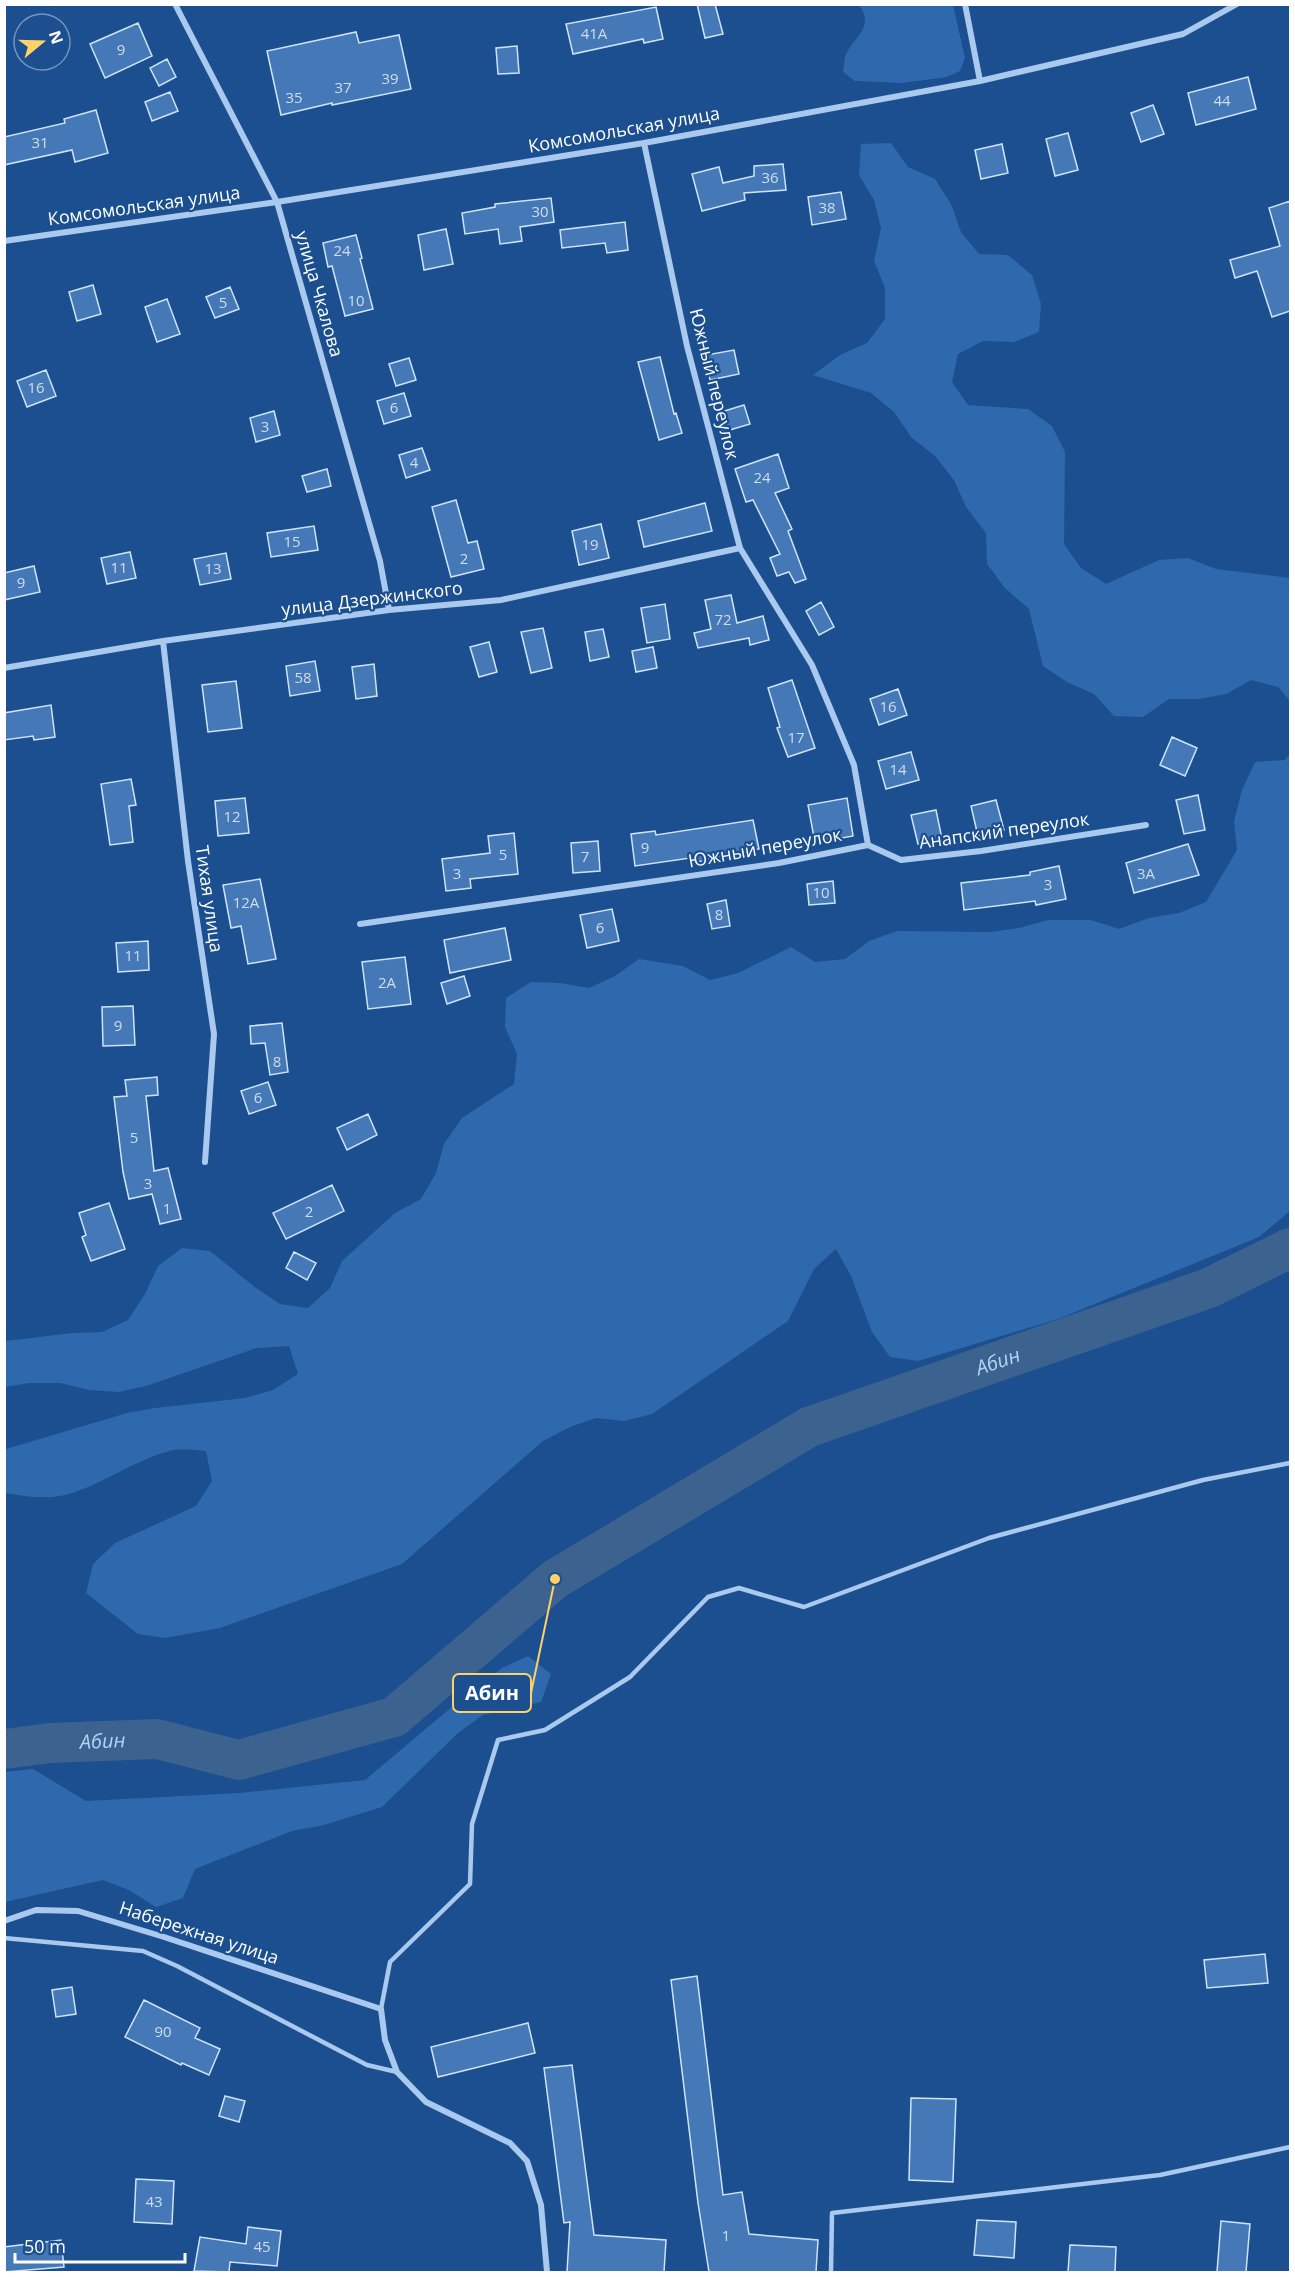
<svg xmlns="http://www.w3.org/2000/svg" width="1295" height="2277" viewBox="0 0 1295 2277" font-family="'Open Sans',sans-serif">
	<rect width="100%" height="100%" fill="#1b4f8f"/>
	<path fill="#2e69ad" d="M 859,5 L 953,5 L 965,58 L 960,71 L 947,77 L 902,83 L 855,81 L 843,72 C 844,68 844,62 845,57 C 852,37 876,29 859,5 Z
		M 891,143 L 908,167 L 935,179 L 951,204 L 961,232 L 979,254 L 1008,255 L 1032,275 L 1041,304 L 1039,332 L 1014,342 L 983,341 L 958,354 L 952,382 L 968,405 L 1028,409 L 1052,426 L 1065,452 L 1064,544 L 1081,568 L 1106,584 L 1159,560 L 1188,558 L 1216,569 L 1290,578 L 1290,701 L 1278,687 L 1251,680 L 1226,694 L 1199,699 L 1169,699 L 1143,717 L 1114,716 L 1094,694 L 1067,682 L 1043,666 L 1029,609 L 1005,588 L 987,564 L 986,533 L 966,507 L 954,480 L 935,456 L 911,437 L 894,412 L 871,393 L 813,375 L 840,355 L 867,343 L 885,319 L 885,288 L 874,261 L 881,228 L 874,200 L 859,175 L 861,144 Z
		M 1290,754 L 1290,1211 L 1259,1237 L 1058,1319 L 918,1361 L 890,1357 L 872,1332 L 851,1276 L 836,1249 L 814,1269 L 788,1321 L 652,1414 L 624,1421 L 596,1418 L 570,1427 L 543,1441 L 402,1564 L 220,1628 L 165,1638 L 138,1634 L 86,1593 L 93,1564 L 115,1543 L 196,1506 L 212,1481 L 206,1451 C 196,1450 183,1448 173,1450 C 135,1459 103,1485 65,1495 C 46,1500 24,1496 5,1493 L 6,1449 L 127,1413 L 155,1408 L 245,1398 L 273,1390 L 298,1374 L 289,1346 L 257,1348 L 146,1386 L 118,1392 L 89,1390 L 60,1383 L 29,1383 L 5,1387 L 5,1341 L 73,1333 L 102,1332 L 128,1320 L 145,1294 L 158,1266 L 182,1248 L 210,1251 L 256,1288 L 280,1304 L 308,1308 L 330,1288 L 342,1261 L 395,1213 L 421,1199 L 436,1173 L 444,1144 L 462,1118 L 514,1084 L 517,1054 L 505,1027 L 506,998 L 531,982 L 560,983 L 589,988 L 615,976 L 639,959 L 683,966 L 710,980 L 738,973 L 791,947 L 815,962 L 845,959 L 869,941 L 897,931 L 990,932 L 1019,928 L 1048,920 L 1091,920 L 1119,929 L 1149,918 L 1179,913 L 1206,902 L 1237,850 L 1234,821 L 1242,790 L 1255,762 L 1285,760 Z
		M 528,1656 L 551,1674 L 541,1702 L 483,1715 L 458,1733 L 382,1807 L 324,1825 L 292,1831 L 195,1869 L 183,1898 L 156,1907 L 129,1890 L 103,1880 L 5,1902 L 5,1772 L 33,1769 L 86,1801 L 239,1793 L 365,1780 L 453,1706 L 502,1668 Z"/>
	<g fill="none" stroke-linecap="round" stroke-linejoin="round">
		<path stroke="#3c6290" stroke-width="40" id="s1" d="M 4,1749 L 50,1743 L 157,1739 L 239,1760 L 394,1717 L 555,1579 L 809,1427 L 1209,1288 L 1290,1248"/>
	</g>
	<path fill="#4478b7" stroke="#cfe3fa" stroke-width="1.5" d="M 697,4 L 715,4 L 723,34 L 705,38 Z
		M 656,7 L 663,39 L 644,43 L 643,39 L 573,54 L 566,24 Z
		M 138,23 L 152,56 L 105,78 L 90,44 Z
		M 356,32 L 359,43 L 399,35 L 411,89 L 332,105 L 332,103 L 281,115 L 267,51 Z
		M 517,46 L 519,73 L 498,74 L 496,48 Z
		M 167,59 L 176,77 L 159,86 L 150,68 Z
		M 1248,77 L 1256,109 L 1196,125 L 1188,93 Z
		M 170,92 L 178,111 L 152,121 L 145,102 Z
		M 1153,105 L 1164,134 L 1141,142 L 1131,113 Z
		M 96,110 L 108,153 L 75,162 L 72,150 L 4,165 L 4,137 L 65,123 L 64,119 Z
		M 1068,133 L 1078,170 L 1055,176 L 1046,139 Z
		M 1002,144 L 1008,173 L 981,179 L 975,150 Z
		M 783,164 L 786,190 L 744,193 L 745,200 L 702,211 L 692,174 L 719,167 L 723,183 L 754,176 L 754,166 Z
		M 841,192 L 846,219 L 812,225 L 808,197 Z
		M 551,198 L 554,222 L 520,227 L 522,241 L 500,244 L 498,229 L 465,234 L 462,213 L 495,207 L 495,204 Z
		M 1290,201 L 1290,311 L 1272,317 L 1257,271 L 1235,278 L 1230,260 L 1280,246 L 1269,208 Z
		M 625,222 L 628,250 L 607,253 L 605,243 L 562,248 L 560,230 Z
		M 446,229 L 453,264 L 424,270 L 418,235 Z
		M 356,235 L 362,258 L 360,259 L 373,309 L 345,316 L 332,266 L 328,267 L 323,243 Z
		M 93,285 L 101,314 L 77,321 L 69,292 Z
		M 230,287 L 239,309 L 215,318 L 206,297 Z
		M 167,299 L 180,334 L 157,342 L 145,307 Z
		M 734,350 L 739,374 L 710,380 L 706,355 Z
		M 660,357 L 674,414 L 676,413 L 682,433 L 659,440 L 638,362 Z
		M 409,358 L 416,380 L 396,386 L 389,364 Z
		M 46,370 L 56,396 L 27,407 L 17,381 Z
		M 404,393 L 411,416 L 384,424 L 377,401 Z
		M 744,405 L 750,424 L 723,432 L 718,413 Z
		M 274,411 L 280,435 L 256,442 L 250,418 Z
		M 422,448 L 430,470 L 406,478 L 399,455 Z
		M 778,454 L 789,488 L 775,493 L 792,529 L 788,531 L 806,579 L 795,583 L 789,572 L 777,576 L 770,558 L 780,554 L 753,500 L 746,502 L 735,469 Z
		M 327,469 L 331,486 L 307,492 L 302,476 Z
		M 456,500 L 468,543 L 477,541 L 484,569 L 451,577 L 432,507 Z
		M 705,503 L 712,531 L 644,547 L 638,521 Z
		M 601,524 L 609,558 L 579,565 L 572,531 Z
		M 314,526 L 318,550 L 271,557 L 267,533 Z
		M 130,552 L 136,578 L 107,584 L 101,558 Z
		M 226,553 L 231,579 L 200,585 L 194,559 Z
		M 34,566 L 40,592 L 4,600 L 4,573 Z
		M 731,595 L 737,623 L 763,616 L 769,640 L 750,645 L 749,638 L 698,648 L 694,633 L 711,629 L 705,600 Z
		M 821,602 L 834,627 L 819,635 L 806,611 Z
		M 665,604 L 670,639 L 647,643 L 641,608 Z
		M 543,628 L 552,668 L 531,673 L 521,632 Z
		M 603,629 L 609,657 L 590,661 L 585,632 Z
		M 489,642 L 497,672 L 479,677 L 470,647 Z
		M 653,647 L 657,668 L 636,672 L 632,651 Z
		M 315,661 L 320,691 L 290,696 L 286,666 Z
		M 374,664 L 377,696 L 356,699 L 352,667 Z
		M 792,680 L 815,748 L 788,757 L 777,728 L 780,727 L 768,688 Z
		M 236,681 L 242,728 L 208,732 L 202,685 Z
		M 898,689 L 907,715 L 879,725 L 870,699 Z
		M 51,705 L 55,737 L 34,740 L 33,736 L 4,740 L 4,713 Z
		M 1172,737 L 1197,748 L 1185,776 L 1160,765 Z
		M 911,752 L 919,780 L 886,789 L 878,761 Z
		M 131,779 L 136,805 L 129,806 L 133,842 L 110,845 L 101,784 Z
		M 1198,795 L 1205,830 L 1184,834 L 1176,800 Z
		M 245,798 L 249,833 L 218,836 L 215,801 Z
		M 847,798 L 853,836 L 815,843 L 808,805 Z
		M 996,800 L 1004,830 L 978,836 L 971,806 Z
		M 936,810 L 942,839 L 918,844 L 911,815 Z
		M 753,820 L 759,849 L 709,858 L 710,860 L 691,863 L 690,858 L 635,866 L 631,834 L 655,831 L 656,835 Z
		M 514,833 L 518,874 L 470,879 L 471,888 L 446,891 L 442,859 L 490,853 L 488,836 Z
		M 598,841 L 600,871 L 573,873 L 571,843 Z
		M 1188,844 L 1199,875 L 1134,893 L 1126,863 Z
		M 1059,866 L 1066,899 L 1036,905 L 1035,901 L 964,910 L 961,883 L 1030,875 L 1030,872 Z
		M 260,879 L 276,959 L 248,964 L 241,926 L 231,928 L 223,885 Z
		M 833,881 L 835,903 L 809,905 L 807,884 Z
		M 726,900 L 730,926 L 712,929 L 707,904 Z
		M 612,909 L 619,941 L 587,948 L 580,915 Z
		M 505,928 L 511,960 L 450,973 L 444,940 Z
		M 148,941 L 149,970 L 118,972 L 116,943 Z
		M 405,957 L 411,1004 L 368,1009 L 362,962 Z
		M 464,976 L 470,996 L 447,1004 L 441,983 Z
		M 133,1006 L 135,1045 L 103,1046 L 102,1007 Z
		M 282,1023 L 288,1072 L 270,1075 L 265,1043 L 251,1044 L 250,1026 Z
		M 157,1077 L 158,1095 L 146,1096 L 154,1171 L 168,1168 L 181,1219 L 160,1224 L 152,1194 L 129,1199 L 123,1172 L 114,1097 L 127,1096 L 125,1080 Z
		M 268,1082 L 276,1105 L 249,1114 L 241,1091 Z
		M 368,1114 L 377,1135 L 347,1150 L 337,1128 Z
		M 332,1185 L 344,1211 L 286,1239 L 273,1213 Z
		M 109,1203 L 125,1249 L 91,1261 L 82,1237 L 86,1235 L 79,1213 Z
		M 294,1252 L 316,1263 L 307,1280 L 286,1268 Z
		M 1265,1954 L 1268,1983 L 1207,1988 L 1204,1960 Z
		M 697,1976 L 723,2195 L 742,2192 L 749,2234 L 818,2240 L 816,2272 L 709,2272 L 698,2203 L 671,1980 Z
		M 72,1987 L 76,2014 L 56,2017 L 52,1990 Z
		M 144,2000 L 200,2028 L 195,2038 L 220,2049 L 209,2075 L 182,2063 L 181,2065 L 125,2037 Z
		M 528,2023 L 535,2053 L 438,2077 L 431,2047 Z
		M 572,2065 L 594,2235 L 666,2240 L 664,2272 L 567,2272 L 570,2222 L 564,2223 L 544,2068 Z
		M 225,2096 L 245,2101 L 239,2122 L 219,2116 Z
		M 911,2098 L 956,2099 L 953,2182 L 909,2180 Z
		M 136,2179 L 174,2181 L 172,2224 L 134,2222 Z
		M 977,2220 L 1016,2222 L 1014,2258 L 974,2255 Z
		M 1221,2221 L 1250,2224 L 1246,2272 L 1217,2272 Z
		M 248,2227 L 281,2231 L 277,2266 L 230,2262 L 229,2272 L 194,2271 L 200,2237 L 246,2244 Z
		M 61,2240 L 64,2267 L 4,2272 L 4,2247 Z
		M 1070,2245 L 1116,2247 L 1115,2272 L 1068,2272 Z"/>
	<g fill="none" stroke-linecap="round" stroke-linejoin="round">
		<path stroke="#a9c9ee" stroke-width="4.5" d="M 4,1938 L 143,1951 L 177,1966 L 367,2065 L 397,2072
			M 381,2009 L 390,1962 L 470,1884 L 472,1824 L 498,1740 L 545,1730 L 630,1677 L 708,1597 L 739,1588 L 804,1607 L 989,1538 L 1203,1480 L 1290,1463
			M 831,2272 L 832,2213 L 1160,2175 L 1290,2147"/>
		<path stroke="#a9c9ee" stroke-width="6" d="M 175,4 L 277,202 L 380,561 L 389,610
			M 965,4 L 980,81
			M 644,143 L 687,346 L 740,548 L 812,665 L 854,765 L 868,845
			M 4,241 L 277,202 L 644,143 L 980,81 L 1183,34 L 1237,4
			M 163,641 L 188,861 L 214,1034 L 205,1162
			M 4,668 L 163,641 L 389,610 L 501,600 L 740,548
			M 868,845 L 901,860 L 981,851 L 1146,825
			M 360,924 L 779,863 L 868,845
			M 4,1921 L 36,1910 L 78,1911 L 164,1937 L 381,2009 L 385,2040 L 397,2072 L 426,2102 L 510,2143 L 527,2161 L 541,2205 L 547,2272"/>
	</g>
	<g text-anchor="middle" stroke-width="4.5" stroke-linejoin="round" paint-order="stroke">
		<g font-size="15" fill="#d0dded">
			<text x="594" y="39">41А</text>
			<text x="121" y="55">9</text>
			<text x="390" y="84">39</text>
			<text x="343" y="93">37</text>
			<text x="294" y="103">35</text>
			<text x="1222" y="106">44</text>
			<text x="40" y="148">31</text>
			<text x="770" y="183">36</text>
			<text x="827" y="213">38</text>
			<text x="540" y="217">30</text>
			<text x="342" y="256">24</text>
			<text x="356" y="306">10</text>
			<text x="223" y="308">5</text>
			<text x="36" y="393">16</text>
			<text x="394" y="413">6</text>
			<text x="265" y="432">3</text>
			<text x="414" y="468">4</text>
			<text x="762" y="483">24</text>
			<text x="292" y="547">15</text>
			<text x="590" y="550">19</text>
			<text x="464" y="564">2</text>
			<text x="119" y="573">11</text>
			<text x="213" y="574">13</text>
			<text x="21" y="588">9</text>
			<text x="723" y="625">72</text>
			<text x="303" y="683">58</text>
			<text x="888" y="712">16</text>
			<text x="796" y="743">17</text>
			<text x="898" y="775">14</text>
			<text x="232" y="822">12</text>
			<text x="645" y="853">9</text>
			<text x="503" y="860">5</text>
			<text x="585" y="862">7</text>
			<text x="457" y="879">3</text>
			<text x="1146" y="879">3А</text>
			<text x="1048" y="890">3</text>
			<text x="821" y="898">10</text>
			<text x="246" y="908">12А</text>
			<text x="719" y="920">8</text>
			<text x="600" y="933">6</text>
			<text x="133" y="961">11</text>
			<text x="387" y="988">2А</text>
			<text x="118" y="1031">9</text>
			<text x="277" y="1067">8</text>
			<text x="258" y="1103">6</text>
			<text x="134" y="1143">5</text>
			<text x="148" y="1189">3</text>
			<text x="167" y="1214">1</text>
			<text x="309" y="1217">2</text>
			<text x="163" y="2037">90</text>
			<text x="154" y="2207">43</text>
			<text x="726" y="2241">1</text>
			<text x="262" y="2252">45</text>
		</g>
		<g font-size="18" fill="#fff" stroke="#1b4f8f">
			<text transform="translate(624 130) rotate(-10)" y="6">Комсомольская улица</text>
			<text transform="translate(144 206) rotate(-8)" y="6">Комсомольская улица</text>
			<text transform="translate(319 294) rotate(74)" y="6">улица Чкалова</text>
			<text transform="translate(714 384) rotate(76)" y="6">Южный переулок</text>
			<text transform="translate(372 599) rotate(-7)" y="6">улица Дзержинского</text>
			<text transform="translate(1004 831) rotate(-8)" y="6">Анапский переулок</text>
			<text transform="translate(765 848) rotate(-10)" y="6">Южный переулок</text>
			<text transform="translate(209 899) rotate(82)" y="6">Тихая улица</text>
			<text transform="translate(199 1933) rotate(18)" y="6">Набережная улица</text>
		</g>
		<g font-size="20" font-style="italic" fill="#b5d3f5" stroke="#1b4f8f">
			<text dy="7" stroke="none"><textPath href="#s1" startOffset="1107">Абин</textPath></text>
			<text dy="7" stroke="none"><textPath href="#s1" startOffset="99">Абин</textPath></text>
		</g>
	</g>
	<path fill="none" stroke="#ffd166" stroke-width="2" d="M555 1579L531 1693"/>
	<circle fill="#ffd166" stroke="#1b4f8f" stroke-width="2" cx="555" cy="1579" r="6"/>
	<rect fill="#1b4f8f" stroke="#ffd166" stroke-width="2" x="453" y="1674" width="78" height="38" rx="6"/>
	<g font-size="20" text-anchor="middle" font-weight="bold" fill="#fff">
		<text x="492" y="1700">Абин</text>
	</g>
	<rect width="1295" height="2277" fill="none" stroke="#ffffff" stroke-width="12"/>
	<g transform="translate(42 42) rotate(71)"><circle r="28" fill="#1b4f8f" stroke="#7695bc" stroke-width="1.5"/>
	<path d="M0-4.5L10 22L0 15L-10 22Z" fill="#ffd166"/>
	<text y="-9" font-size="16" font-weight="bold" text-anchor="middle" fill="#ffffff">N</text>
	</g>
	<path d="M15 2253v9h170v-9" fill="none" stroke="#ffffff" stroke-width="3"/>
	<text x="24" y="2253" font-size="18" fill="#ffffff" stroke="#1b4f8f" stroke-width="4.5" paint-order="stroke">50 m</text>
</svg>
